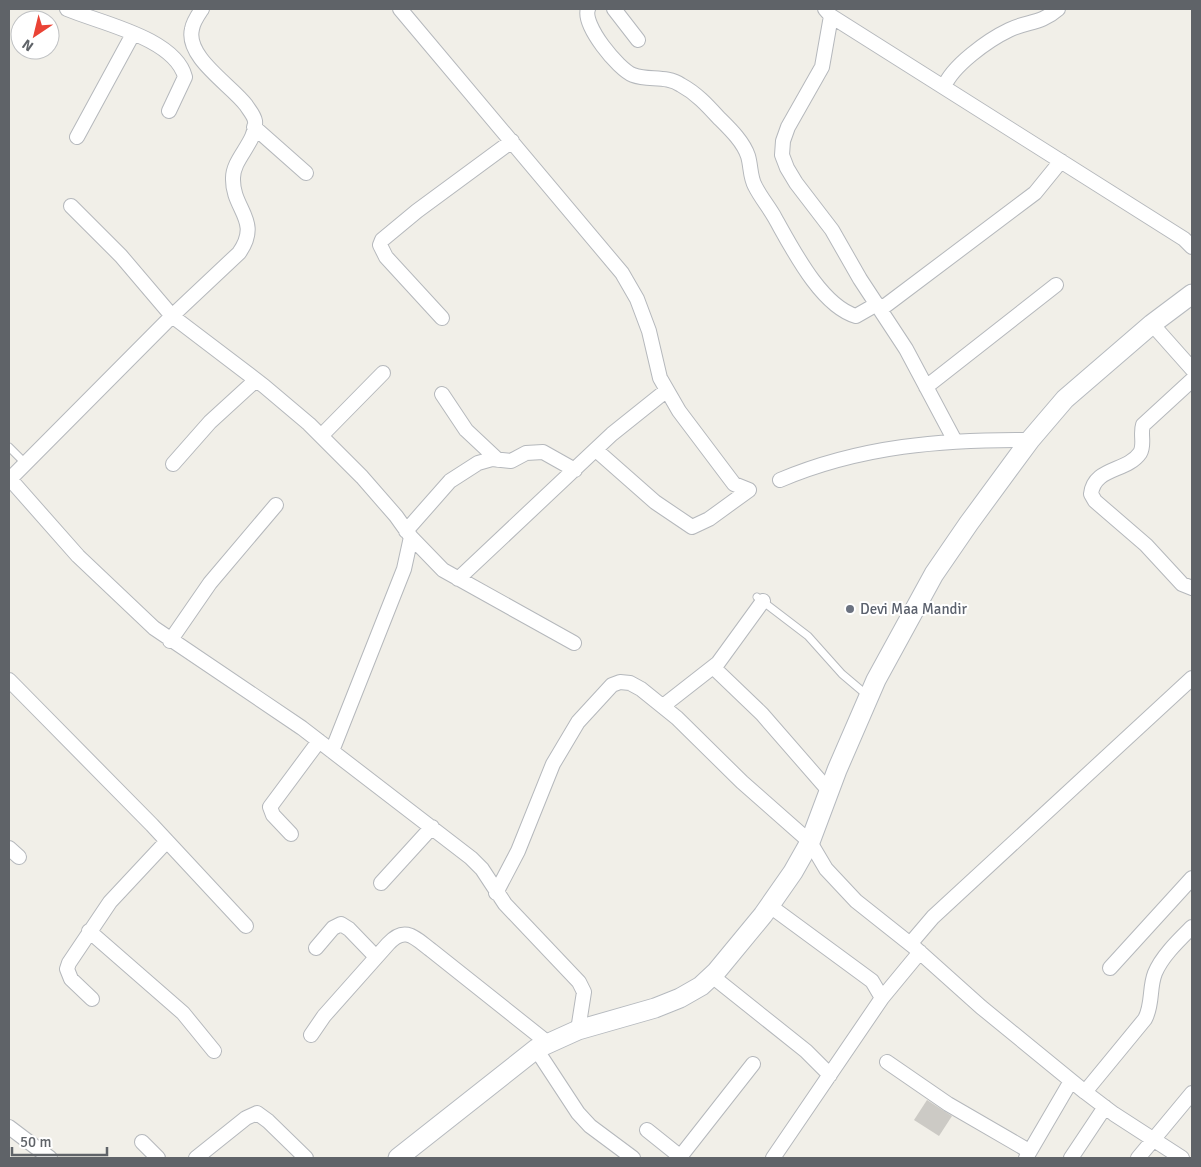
<svg xmlns="http://www.w3.org/2000/svg" width="1201" height="1167" viewBox="0 0 1201 1167" font-family="Signika,sans-serif">
	<rect width="100%" height="100%" fill="#f1efe8"/>
	<path fill="#cccac5" d="M 927,1100 L 952,1116 L 939,1136 L 914,1120 Z"/>
	<g fill="none" stroke-linecap="round" stroke-linejoin="round">
		<defs>
			<path id="lane" d="M 9,447 L 25,463
				M 757,597 L 808,636 L 842,674 L 868,696"/>
			<path id="street" d="M 67,9 C 100,23 175,38 185,77 L 169,111
				M 400,9 L 622,273 L 637,299 L 649,331 L 660,378 L 679,411 L 734,484 L 749,490
				M 588,9 C 582,25 618,69 633,75 C 649,81 666,75 681,85 C 696,93 707,105 718,117 C 729,128 743,141 748,156 C 751,166 750,177 755,186 C 761,198 769,207 775,218 C 792,248 821,306 856,316 L 877,304
				M 614,9 L 638,40
				M 825,9 L 831,16 L 1184,239 L 1192,247
				M 831,16 L 822,67 L 788,127 L 783,141 L 782,155 L 787,168 L 796,183 L 832,230 L 860,279 L 906,349 L 955,441
				M 944,87 C 952,66 988,40 1009,30 C 1027,21 1041,24 1058,9
				M 254,127 L 306,173
				M 77,137 L 133,34
				M 71,206 L 121,256 L 172,316 L 264,386 L 309,424 L 362,477 L 396,516 L 411,537 L 404,569 L 332,751
				M 881,309 L 1035,193 L 1061,161
				M 442,318 L 386,257 L 380,245 L 382,240 L 417,211 L 512,141
				M 1152,324 L 1192,369
				M 1192,380 L 1143,425 C 1140,434 1145,445 1140,453 C 1127,472 1094,467 1091,494 L 1095,501 L 1146,545 L 1182,584 L 1192,588
				M 926,387 L 1056,285
				M 442,394 L 466,430 L 498,460
				M 321,436 L 383,373
				M 596,450 L 655,502 L 692,527 L 709,519 L 749,490
				M 173,464 L 210,422 L 256,380
				M 10,479 L 78,556 L 154,628 L 302,728 L 471,858 L 482,869 L 505,904 L 579,982 L 584,992 L 578,1030
				M 9,480 L 172,316 L 239,253 C 262,220 232,210 233,178 C 233,158 257,142 255,121 C 254,115 249,110 246,105 C 231,85 185,57 192,29 C 193,22 198,15 202,9
				M 780,480 C 860,446 944,439 1030,440
				M 406,531 L 450,481 L 478,463 L 492,459 L 511,461 L 526,453 L 543,452 L 575,470
				M 411,537 L 443,570 L 574,643
				M 458,579 L 612,434 L 667,390
				M 170,641 L 210,583 L 276,505
				M 713,667 L 762,714 L 829,791
				M 9,680 L 152,825 L 246,926
				M 663,706 L 718,663 L 763,601
				M 291,834 L 273,815 L 270,807 L 319,741
				M 9,848 L 19,857
				M 381,883 L 432,827
				M 496,893 L 518,851 L 553,764 L 578,722 L 612,685 L 620,682 L 630,683 L 641,689 L 677,718 L 742,782 L 810,842 L 826,869 L 856,901 L 914,947 L 981,1007 L 1085,1092 L 1114,1114 L 1182,1158
				M 770,906 L 872,981 L 882,998 L 773,1158
				M 89,931 L 183,1013 L 214,1051
				M 910,944 L 933,917 L 1192,678
				M 316,948 L 333,928 L 341,924 L 349,929 L 376,957
				M 1110,968 L 1192,878
				M 712,976 L 806,1051 L 830,1075
				M 882,998 L 920,952
				M 92,999 L 71,979 L 67,969 L 69,963 L 110,902 L 167,841
				M 311,1035 L 324,1016 L 388,944 C 405,925 415,938 431,950 L 548,1043
				M 536,1049 L 578,1113 L 590,1126 L 633,1158
				M 887,1062 L 948,1104 L 1029,1151
				M 1085,1092 L 1145,1019 C 1153,1004 1149,988 1155,973 C 1162,956 1179,940 1192,927
				M 9,1127 L 50,1158
				M 647,1130 L 682,1158
				M 142,1142 L 158,1158
				M 680,1157 L 753,1064
				M 196,1158 L 246,1118 L 257,1113 L 268,1121 L 306,1158
				M 1026,1158 L 1071,1081
				M 1071,1158 L 1105,1107
				M 1138,1158 L 1192,1093"/>
			<path id="secondary" d="M 398,1158 L 536,1049 L 578,1030 L 655,1008 L 680,998 L 701,986 L 716,972 L 763,915 L 793,872 L 810,842 L 837,770 L 876,680 L 934,574 L 969,523 L 1030,440 L 1065,399 L 1152,324 L 1192,294"/>
		</defs>
		<use href="#lane" stroke="#b5b8bc" stroke-width="9"/>
		<use href="#street" stroke="#b5b8bc" stroke-width="16"/>
		<use href="#secondary" stroke="#b6babf" stroke-width="21"/>
		<use href="#lane" stroke="#fff" stroke-width="7"/>
		<use href="#street" stroke="#fff" stroke-width="14"/>
		<use href="#secondary" stroke="#fff" stroke-width="19"/>
	</g>
	<circle fill="#6b7280" stroke="#fff" stroke-width="2" cx="850" cy="609" r="5"/>
	<g text-anchor="middle" stroke-width="4" stroke-linejoin="round" paint-order="stroke">
		<g font-size="15" fill="#5b616d" stroke="#fff" text-anchor="start">
			<text x="860" y="614">Devi Maa Mandir</text>
		</g>
	</g>
	<rect width="1201" height="1167" fill="none" stroke="#5f6368" stroke-width="20"/>
	<g transform="translate(35 35) rotate(215)"><circle r="24" fill="#ffffff" stroke="#bfc1c3"/>
	<path d="M0-4L9 19L0 12L-9 19Z" fill="#ea4335"/>
	<text y="-8" font-size="14" font-weight="bold" text-anchor="middle" fill="#5f6368">N</text>
	</g>
	<path d="M12 1147v8h95v-8" fill="none" stroke="#5f6368" stroke-width="2.5"/>
	<text x="20" y="1147" font-size="15" fill="#5f6368" stroke="#ffffff" stroke-width="4" paint-order="stroke">50 m</text>
</svg>
